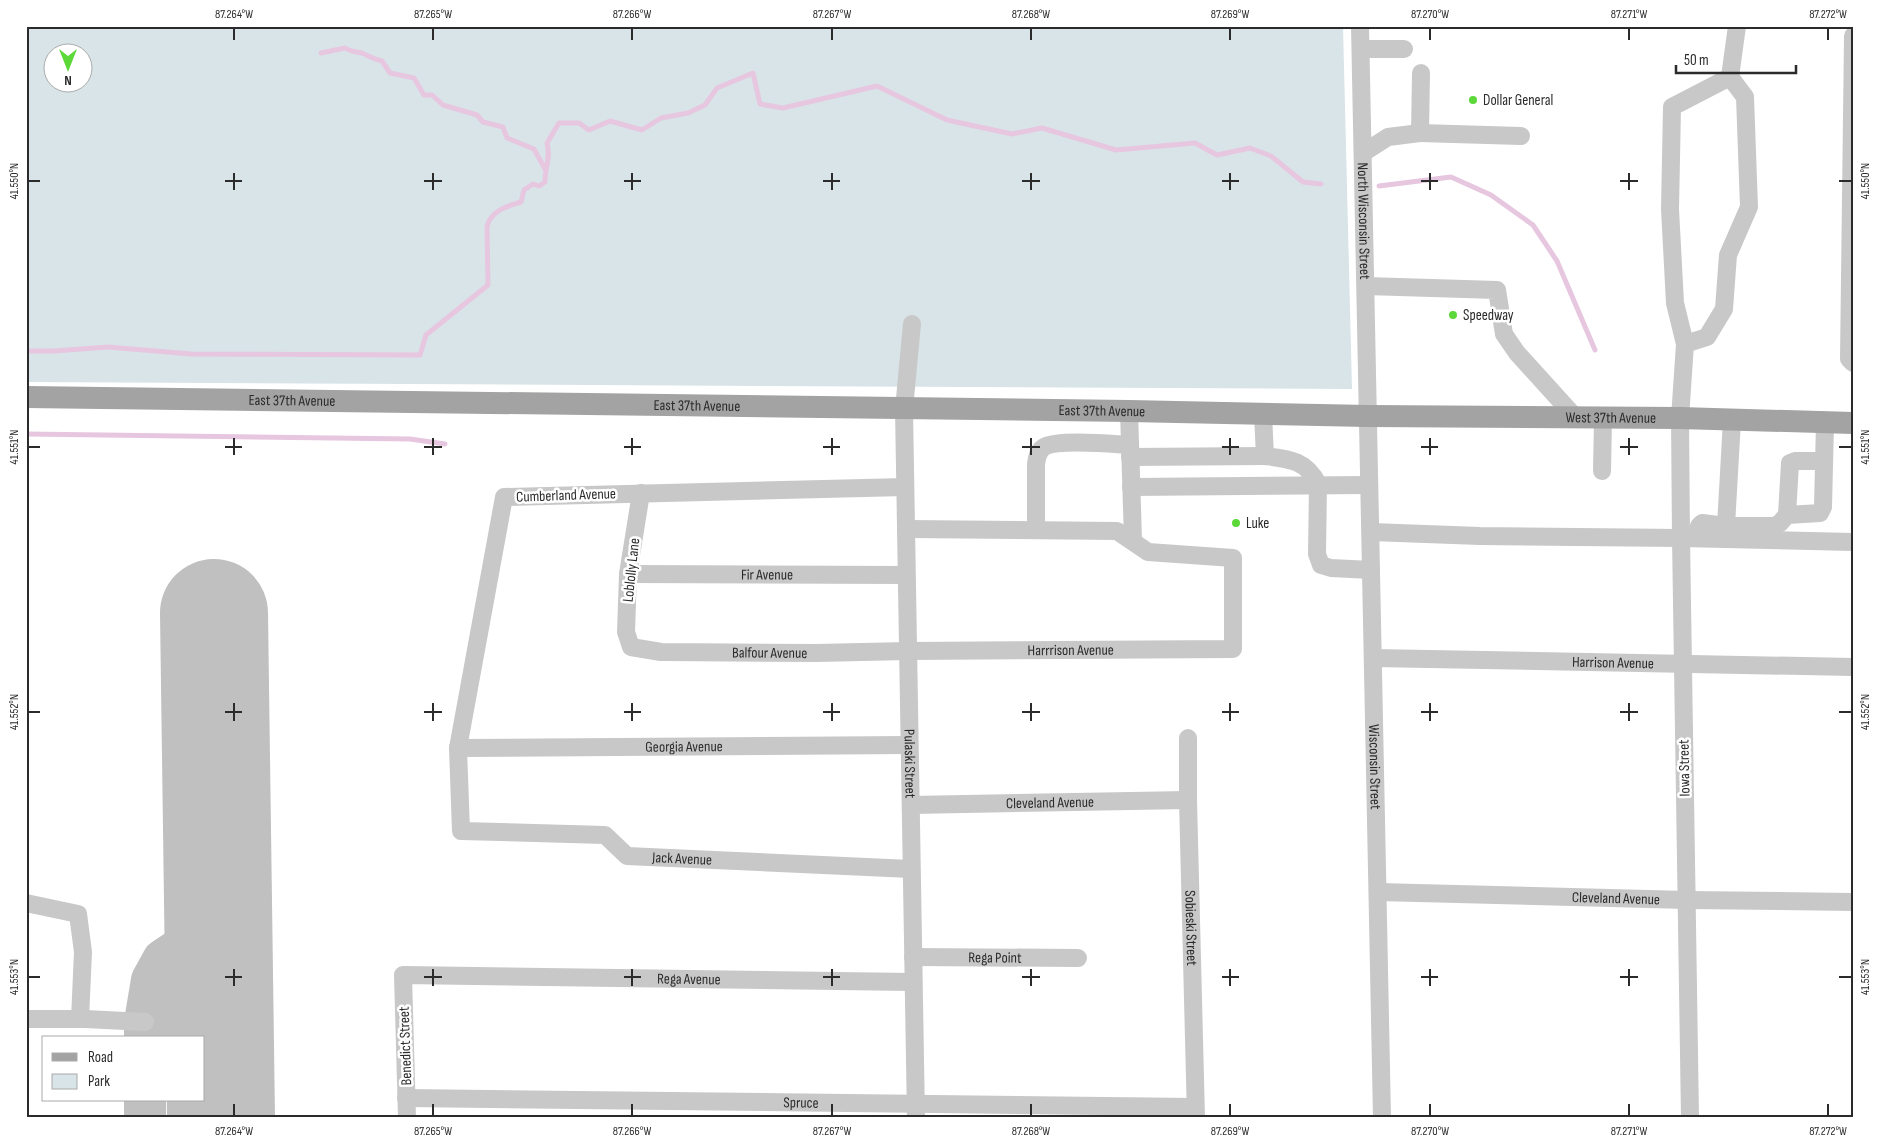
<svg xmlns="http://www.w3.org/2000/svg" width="1879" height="1144" viewBox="0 0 1879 1144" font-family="'Sofia Sans Condensed',sans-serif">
	<rect width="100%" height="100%" fill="#fff"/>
	<path fill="#d9e4e8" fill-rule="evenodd" d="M 26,26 L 1343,26 L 1352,389 L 26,382 ZM 52,52 L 82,52 L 82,82 L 52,82 Z"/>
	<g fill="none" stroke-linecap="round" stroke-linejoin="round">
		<path stroke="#e7c6e0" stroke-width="5" d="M 321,53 L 345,48 C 353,53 355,51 362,53 C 369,56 373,59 382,61 L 390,73 L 414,78 L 424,95 L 432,95 L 443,105 L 477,115 L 483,122 L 503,127 L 507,138 L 534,149 L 545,169
			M 1379,186 L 1451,177 L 1491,195 L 1533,225 L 1557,261 L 1595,350
			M 26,351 L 54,351 L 108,347 L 191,354 L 420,355 L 426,335 L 488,285 L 487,226 C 491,211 507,206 521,202 L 524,190 L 533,184 L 539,186 L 545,182 C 545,166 551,159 547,143 L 559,123 L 579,123 L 589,130 L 610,121 L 642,130 L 661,118 L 688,113 L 705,105 L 717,88 L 753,73 L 760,104 L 783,108 L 877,86 L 947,120 L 1012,134 L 1042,128 L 1116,150 L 1195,143 L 1217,155 L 1250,148 L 1271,156 L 1303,182 L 1321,184
			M 26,434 L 410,439 L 445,444"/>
		<path stroke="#c0c0c0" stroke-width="42" d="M 145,1038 L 145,1022 L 152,980 L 163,960 L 184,946 L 219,940
			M 145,1118 L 145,1100"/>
		<path stroke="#c0c0c0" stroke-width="108" d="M 214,613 L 221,1118"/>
		<g stroke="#c8c8c8" stroke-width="18">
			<path id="s1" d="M 1360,26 L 1382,1118"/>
			<path d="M 1853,36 L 1849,359 L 1853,363"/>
			<path d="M 1361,49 L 1404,49"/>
			<path d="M 1420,133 L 1521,136"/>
			<path d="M 1363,153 L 1388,137 L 1420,133 L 1421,73"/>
			<path d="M 1366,286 L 1497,290 L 1504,334 L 1517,353 L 1576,418"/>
			<path id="s2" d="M 912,324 L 904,409 L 916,1118"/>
			<path d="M 1685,344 L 1707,337 L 1724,309 L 1728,255 L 1749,207 L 1745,97 L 1730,77"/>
			<path d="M 1129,411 L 1133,540"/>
			<path d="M 1263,414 L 1265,456 C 1289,459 1306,460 1318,484 L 1317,554 L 1321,565 L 1331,568 L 1371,570"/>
			<path d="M 1130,457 L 1265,456"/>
			<path d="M 1602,471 L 1603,418"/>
			<path id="s3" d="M 905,487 L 504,497 L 458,748 L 461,831 L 605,835 L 627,856 L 911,869"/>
			<path d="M 1131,487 L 1369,485"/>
			<path id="s4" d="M 641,493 L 628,574 L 626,632 L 631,647 L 661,652 L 816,653 L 908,651 L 1233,649 L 1233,558 L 1148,552 L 1117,531 L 906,529"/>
			<path d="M 1787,515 L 1790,463 L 1795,461 L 1824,461"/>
			<path d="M 1726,526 L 1732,420"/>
			<path d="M 1036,530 L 1036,464 C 1037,457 1038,451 1044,447 C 1058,439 1112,444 1130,445"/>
			<path d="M 1371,532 L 1480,536 L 1681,538 L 1853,542"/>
			<path d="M 1697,538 L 1699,526 L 1702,523 L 1726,526 L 1774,526 L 1780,523 L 1787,515 L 1820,513 L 1823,507 L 1825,423"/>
			<path id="s5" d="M 628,574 L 906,575"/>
			<path id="s6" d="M 1373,658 L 1853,667"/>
			<path id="s7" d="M 1188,738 L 1188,800 L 1196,1118"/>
			<path id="s8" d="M 458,748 L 909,745"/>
			<path id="s9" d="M 911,805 L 1188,800"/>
			<path id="s10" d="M 1378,892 L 1687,900 L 1853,902"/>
			<path d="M 26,903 L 78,914 L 83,952 L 80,1019"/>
			<path id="s11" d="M 913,957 L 1078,958"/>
			<path d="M 26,1019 L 85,1019 L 145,1022"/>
			<path id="s12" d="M 406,1098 L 1195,1107"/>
			<path id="s13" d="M 407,1118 L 403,975 L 913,982"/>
			<path d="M 1690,1118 L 1681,538 L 1680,418 L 1685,344 L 1675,303 L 1670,209 L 1672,107 L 1730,77 L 1737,26"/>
		</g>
		<path stroke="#a3a3a3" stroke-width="22" id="s14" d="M 26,397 L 1129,411 L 1368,416 L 1680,418 L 1853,423"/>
	</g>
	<path fill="none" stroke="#2b2b2b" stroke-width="2" d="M 234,28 L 234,40M 433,28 L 433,40M 632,28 L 632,40M 832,28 L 832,40M 1031,28 L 1031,40M 1230,28 L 1230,40M 1430,28 L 1430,40M 1629,28 L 1629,40M 1828,28 L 1828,40M 234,173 L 234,190M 433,173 L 433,190M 632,173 L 632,190M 832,173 L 832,190M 1031,173 L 1031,190M 1230,173 L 1230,190M 1430,173 L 1430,190M 1629,173 L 1629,190M 28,181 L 40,181M 225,181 L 242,181M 424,181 L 442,181M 624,181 L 641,181M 823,181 L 840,181M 1022,181 L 1040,181M 1222,181 L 1239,181M 1421,181 L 1438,181M 1620,181 L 1638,181M 1839,181 L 1852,181M 234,438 L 234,455M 433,438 L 433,455M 632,438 L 632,455M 832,438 L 832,455M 1031,438 L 1031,455M 1230,438 L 1230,455M 1430,438 L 1430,455M 1629,438 L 1629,455M 28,447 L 40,447M 225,447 L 242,447M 424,447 L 442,447M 624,447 L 641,447M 823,447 L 840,447M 1022,447 L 1040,447M 1222,447 L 1239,447M 1421,447 L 1438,447M 1620,447 L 1638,447M 1839,447 L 1852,447M 234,703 L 234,721M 433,703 L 433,721M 632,703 L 632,721M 832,703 L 832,721M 1031,703 L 1031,721M 1230,703 L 1230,721M 1430,703 L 1430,721M 1629,703 L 1629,721M 28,712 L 40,712M 225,712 L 242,712M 424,712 L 442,712M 624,712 L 641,712M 823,712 L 840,712M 1022,712 L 1040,712M 1222,712 L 1239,712M 1421,712 L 1438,712M 1620,712 L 1638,712M 1839,712 L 1852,712M 234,969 L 234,986M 433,969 L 433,986M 632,969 L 632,986M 832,969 L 832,986M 1031,969 L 1031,986M 1230,969 L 1230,986M 1430,969 L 1430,986M 1629,969 L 1629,986M 28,977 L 40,977M 225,977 L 242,977M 424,977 L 442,977M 624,977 L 641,977M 823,977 L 840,977M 1022,977 L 1040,977M 1222,977 L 1239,977M 1421,977 L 1438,977M 1620,977 L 1638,977M 1839,977 L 1852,977M 234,1104 L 234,1116M 433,1104 L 433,1116M 632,1104 L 632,1116M 832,1104 L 832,1116M 1031,1104 L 1031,1116M 1230,1104 L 1230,1116M 1430,1104 L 1430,1116M 1629,1104 L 1629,1116M 1828,1104 L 1828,1116"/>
	<g fill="#5cd838" stroke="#fff" stroke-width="2">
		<circle cx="1473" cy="100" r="5"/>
		<circle cx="1453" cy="315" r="5"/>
		<circle cx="1236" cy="523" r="5"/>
	</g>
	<g text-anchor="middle" stroke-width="5" stroke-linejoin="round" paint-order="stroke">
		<g font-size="15" fill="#2b2b2b" stroke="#fff" text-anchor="start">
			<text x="1483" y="105">Dollar General</text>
			<text x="1463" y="320">Speedway</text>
			<text x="1246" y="528">Luke</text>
		</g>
		<g font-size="15" fill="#2b2b2b" stroke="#fff">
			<text dy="5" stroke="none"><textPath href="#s1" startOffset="195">North Wisconsin Street</textPath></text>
			<text dy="5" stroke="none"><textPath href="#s14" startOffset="266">East 37th Avenue</textPath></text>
			<text dy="5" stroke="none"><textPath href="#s14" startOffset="671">East 37th Avenue</textPath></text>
			<text dy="5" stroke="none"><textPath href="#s14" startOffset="1076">East 37th Avenue</textPath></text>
			<text dy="5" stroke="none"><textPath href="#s14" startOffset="1585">West 37th Avenue</textPath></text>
			<text transform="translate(566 495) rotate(-2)" y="5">Cumberland Avenue</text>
			<text transform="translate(631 570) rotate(-84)" y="5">Loblolly Lane</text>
			<text dy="5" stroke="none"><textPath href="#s5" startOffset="139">Fir Avenue</textPath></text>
			<text dy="5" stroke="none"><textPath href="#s4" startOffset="596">Harrrison Avenue</textPath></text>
			<text dy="5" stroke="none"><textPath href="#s4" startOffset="295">Balfour Avenue</textPath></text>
			<text dy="5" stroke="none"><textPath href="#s6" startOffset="240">Harrison Avenue</textPath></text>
			<text dy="5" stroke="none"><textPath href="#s8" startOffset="226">Georgia Avenue</textPath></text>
			<text dy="5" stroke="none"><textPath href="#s2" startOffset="440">Pulaski Street</textPath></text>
			<text dy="5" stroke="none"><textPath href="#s1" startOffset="741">Wisconsin Street</textPath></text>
			<text transform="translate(1684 768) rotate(-91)" y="5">Iowa Street</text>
			<text dy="5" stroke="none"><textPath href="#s9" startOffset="139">Cleveland Avenue</textPath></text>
			<text dy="5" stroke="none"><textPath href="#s3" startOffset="969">Jack Avenue</textPath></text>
			<text dy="5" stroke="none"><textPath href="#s10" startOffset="238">Cleveland Avenue</textPath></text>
			<text dy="5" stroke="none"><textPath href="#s7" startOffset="190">Sobieski Street</textPath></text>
			<text dy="5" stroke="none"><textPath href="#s11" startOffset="82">Rega Point</textPath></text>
			<text dy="5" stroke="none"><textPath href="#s13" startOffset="429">Rega Avenue</textPath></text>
			<text transform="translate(405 1046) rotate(-92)" y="5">Benedict Street</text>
			<text dy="5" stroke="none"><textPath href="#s12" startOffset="395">Spruce</textPath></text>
		</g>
	</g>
	<rect width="1879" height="1144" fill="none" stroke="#ffffff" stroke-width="55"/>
	<rect x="42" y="1036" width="162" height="65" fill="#ffffff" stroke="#aaaaaa"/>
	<rect x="52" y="1053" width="25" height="8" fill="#a3a3a3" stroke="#aaaaaa"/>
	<text x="88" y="1062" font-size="15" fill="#2b2b2b">Road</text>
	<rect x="52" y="1074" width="25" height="15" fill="#d9e4e8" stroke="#aaaaaa"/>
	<text x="88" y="1086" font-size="15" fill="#2b2b2b">Park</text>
	<g transform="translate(68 68) rotate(180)"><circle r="24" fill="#ffffff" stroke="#aaaaaa"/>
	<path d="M0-4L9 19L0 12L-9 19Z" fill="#5cd838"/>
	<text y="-8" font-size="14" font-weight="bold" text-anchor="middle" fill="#2b2b2b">N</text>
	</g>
	<path d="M1676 65v8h120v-8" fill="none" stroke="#2b2b2b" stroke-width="2.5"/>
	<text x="1684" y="65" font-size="15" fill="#2b2b2b" stroke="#ffffff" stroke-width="4" paint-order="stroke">50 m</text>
	<rect x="28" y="28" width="1824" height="1088" fill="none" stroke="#2b2b2b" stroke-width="2"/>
	<g font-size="12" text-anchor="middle" fill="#2b2b2b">
		<text x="234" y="18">87.264°W</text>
		<text x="433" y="18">87.265°W</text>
		<text x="632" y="18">87.266°W</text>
		<text x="832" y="18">87.267°W</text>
		<text x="1031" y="18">87.268°W</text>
		<text x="1230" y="18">87.269°W</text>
		<text x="1430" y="18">87.270°W</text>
		<text x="1629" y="18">87.271°W</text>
		<text x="1828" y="18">87.272°W</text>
		<text transform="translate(1865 181) rotate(-90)" y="4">41.550°N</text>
		<text transform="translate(14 181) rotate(-90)" y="4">41.550°N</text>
		<text transform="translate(1865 447) rotate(-90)" y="4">41.551°N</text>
		<text transform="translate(14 447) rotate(-90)" y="4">41.551°N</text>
		<text transform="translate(1865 712) rotate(-90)" y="4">41.552°N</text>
		<text transform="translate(14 712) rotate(-90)" y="4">41.552°N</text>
		<text transform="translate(1865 977) rotate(-90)" y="4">41.553°N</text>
		<text transform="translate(14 977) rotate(-90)" y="4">41.553°N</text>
		<text x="234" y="1135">87.264°W</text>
		<text x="433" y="1135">87.265°W</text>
		<text x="632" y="1135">87.266°W</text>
		<text x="832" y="1135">87.267°W</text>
		<text x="1031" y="1135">87.268°W</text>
		<text x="1230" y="1135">87.269°W</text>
		<text x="1430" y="1135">87.270°W</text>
		<text x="1629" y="1135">87.271°W</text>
		<text x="1828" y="1135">87.272°W</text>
	</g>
</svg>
